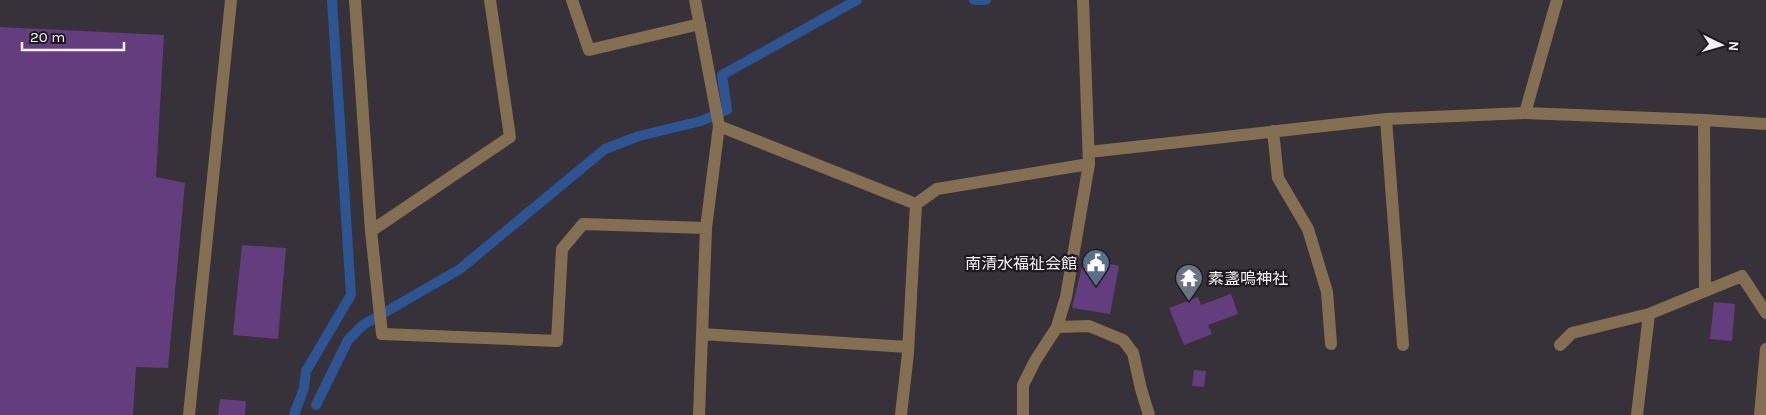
<svg xmlns="http://www.w3.org/2000/svg" width="1766" height="415" viewBox="0 0 1766 415" font-family="Karla,'Noto Sans JP',sans-serif">
	<rect width="100%" height="100%" fill="#37323a"/>
	<g fill="none" stroke-linecap="round" stroke-linejoin="round">
		<path stroke="#2d5593" stroke-width="10" d="M 974,0 L 986,0
			M 316,405 L 348,340 L 363,325 L 460,269 L 605,149 L 639,136 L 701,121 L 727,110 L 722,75 L 857,0
			M 294,415 L 304,388 L 306,371 L 351,295 L 332,0"/>
	</g>
	<path fill="#643d7e" d="M 0,27 L 164,35 L 156,177 L 185,183 L 168,368 L 136,367 L 133,415 L 0,415 Z
		M 242,245 L 286,248 L 278,339 L 233,335 Z
		M 1084,258 L 1119,266 L 1110,314 L 1072,308 Z
		M 1231,294 L 1238,314 L 1208,325 L 1212,334 L 1184,345 L 1169,308 L 1198,297 L 1201,305 Z
		M 1714,302 L 1735,304 L 1732,341 L 1710,339 Z
		M 1194,370 L 1206,371 L 1204,387 L 1192,386 Z
		M 220,399 L 246,401 L 245,415 L 218,415 Z"/>
	<g fill="none" stroke-linecap="round" stroke-linejoin="round">
		<path stroke="#856f53" stroke-width="12" d="M 355,0 L 371,231 L 382,334 L 557,341 L 562,249 L 583,224 L 706,228
			M 572,0 L 589,50 L 700,24
			M 695,0 L 719,126
			M 1525,113 L 1557,0
			M 1386,119 L 1403,345
			M 1704,120 L 1705,291
			M 1273,131 L 1278,178 L 1308,229 L 1327,292 L 1331,344
			M 1089,152 L 1386,119 L 1525,113 L 1704,120 L 1766,124
			M 371,231 L 510,137 L 490,0
			M 1057,327 L 1089,326 L 1123,340 L 1133,353 L 1141,389 L 1149,415
			M 702,334 L 908,347
			M 1560,345 L 1572,333 L 1649,314
			M 189,415 L 231,0
			M 699,415 L 706,228 L 719,126 L 916,204
			M 901,415 L 908,353 L 916,204 L 937,189 L 1089,164
			M 1023,415 L 1023,385 L 1035,361 L 1057,327 L 1066,297 L 1089,164 L 1083,0
			M 1637,415 L 1649,314 L 1742,276 L 1766,313
			M 1760,415 L 1766,349"/>
	</g>
	<defs>
		<symbol id="civic-pin" viewBox="-11 -11 22 30"><path d="M0 17L-7.5 6A9.5 9.5 0 1 1 7.5 6Z" fill="#5c6f8a" stroke="#1d1b1f"/><path d="M-.6-6.5H3V-4.5H.6V-3L4-1V1h2V6H-6V1h2V-1L-.6-3ZM-1.2 2.5V6h2.4V2.5Z" fill="#fff"/></symbol>
		<symbol id="temple-pin" viewBox="-11 -11 22 30"><path d="M0 17L-7.5 6A9.5 9.5 0 1 1 7.5 6Z" fill="#6b7280" stroke="#1d1b1f"/><path d="M0-6L5-2H3V0L6.5 2.5H4V6H1.5V3h-3V6H-4V2.5H-6.5L-3 0V-2H-5Z" fill="#fff"/></symbol>
	</defs>
	<g fill-rule="evenodd">
		<use href="#civic-pin" x="1080" y="247" width="32" height="43"/>
		<use href="#temple-pin" x="1173" y="262" width="32" height="43"/>
	</g>
	<g text-anchor="middle" stroke-width="4.5" stroke-linejoin="round" paint-order="stroke">
		<g font-size="16" fill="#f5f2f8" stroke="#1d1b1f" text-anchor="end">
			<text x="1077" y="269">南清水福祉会館</text>
			<text x="1208" y="284" text-anchor="start">素盞嗚神社</text>
		</g>
	</g>
	<g transform="translate(1721 45) rotate(95)" stroke="#1d1b1f" stroke-width="4" paint-order="stroke">
	<path d="M0-4L9 19L0 12L-9 19Z" fill="#f5f2f8"/>
	<text y="-8" font-size="14" font-weight="bold" text-anchor="middle" fill="#f5f2f8">N</text>
	</g>
	<path d="M22 42v8h102v-8" fill="none" stroke="#f5f2f8" stroke-width="2.5"/>
	<text x="30" y="42" font-size="15" fill="#f5f2f8" stroke="#1d1b1f" stroke-width="4" paint-order="stroke">20 m</text>
</svg>
